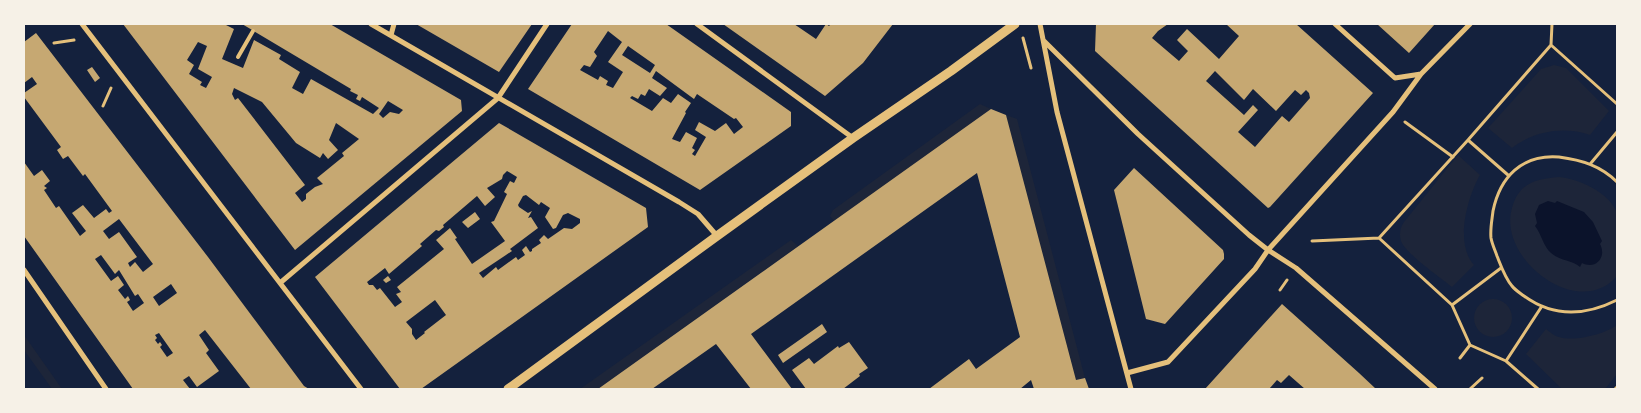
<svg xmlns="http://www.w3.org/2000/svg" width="1641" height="413" viewBox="0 0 1641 413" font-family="Manrope,sans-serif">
	<rect width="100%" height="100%" fill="#14213d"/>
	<path fill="#1d2539" d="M 1554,65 L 1566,68 L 1609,111 L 1590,135 C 1564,126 1534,131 1512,148 L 1488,128 L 1541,69 Z
		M 980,104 L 991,109 L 834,221 L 830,216 L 833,210 Z
		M 1006,115 L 1017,119 L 1085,378 L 1076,380 Z
		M 1458,155 L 1480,175 C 1468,196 1454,243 1474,265 L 1452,287 C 1441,278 1405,253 1401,241 C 1399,234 1400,228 1404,222 Z
		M 1559,177 C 1579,179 1609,192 1617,213 C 1620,223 1617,264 1617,276 C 1579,321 1497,259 1512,208 C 1519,183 1535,179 1559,177 Z
		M 791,240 L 798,246 L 598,389 L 580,389 Z
		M1474 318a19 19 0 1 1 38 0a19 19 0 1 1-38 0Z
		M 1617,325 L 1617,374 L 1605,389 L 1562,389 L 1526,354 L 1546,329 C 1550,332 1554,336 1559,337 C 1575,342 1605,334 1617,325 Z
		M 24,335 L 62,389 L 52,389 L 24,350 Z"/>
	<path fill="#0b132b" d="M 1548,201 L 1555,203 L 1557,201 L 1584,212 L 1593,222 L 1602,241 L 1600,244 C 1607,257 1596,270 1582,263 L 1580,267 C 1572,260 1560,261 1551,253 C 1543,246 1542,235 1535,226 L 1537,223 L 1535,214 L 1539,205 Z"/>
	<path fill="#c6a872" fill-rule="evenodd" d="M 123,24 L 224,24 L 234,29 L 222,59 L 243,68 L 254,40 L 281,55 L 279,59 L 300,72 L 292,88 L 303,94 L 311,79 L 373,114 L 379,108 L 362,97 L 360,101 L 356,99 L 358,95 L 350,91 L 351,89 L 242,24 L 330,24 L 461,100 L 462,111 L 295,250 ZM 198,42 L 207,46 L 198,69 L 212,77 L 206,88 L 200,85 L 202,82 L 189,74 L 194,65 L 187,60 ZM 234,88 L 262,102 L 296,143 L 320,158 L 323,153 L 328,159 L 338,150 L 329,140 L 336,123 L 359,139 L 342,153 L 344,156 L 317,178 L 323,184 L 315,187 L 306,194 L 306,199 L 302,202 L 295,193 L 305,185 L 238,98 L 235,100 L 232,94 ZM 388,101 L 403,110 L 399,114 L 390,112 L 383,118 L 379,114 Z
		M 416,24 L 532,24 L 499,72 Z
		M 572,24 L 666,24 L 791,112 L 791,126 L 700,190 L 528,89 ZM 608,31 L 622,42 L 608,62 L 623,72 L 613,88 L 606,85 L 608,81 L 600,76 L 598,80 L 580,70 L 584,65 L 590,67 L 597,56 L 594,52 ZM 628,46 L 655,65 L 650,73 L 622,55 ZM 656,71 L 694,99 L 697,94 L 734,119 L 736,118 L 743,127 L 734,134 L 726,123 L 715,131 L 699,122 L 695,130 L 706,137 L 695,156 L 692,154 L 695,150 L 692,148 L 697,138 L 686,132 L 680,142 L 672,139 L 686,113 L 685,112 L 691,103 L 678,94 L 671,103 L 663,98 L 652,111 L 630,98 L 632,96 L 638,99 L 641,94 L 645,96 L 649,89 L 660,96 L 667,88 L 652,78 Z
		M 723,24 L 794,24 L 816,39 L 826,24 L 829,26 L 831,24 L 893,24 L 863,63 L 825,96 Z
		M 1096,24 L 1168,24 L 1158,31 L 1152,38 L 1179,61 L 1188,51 L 1177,40 L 1187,29 L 1219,59 L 1239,36 L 1226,24 L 1296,24 L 1373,93 L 1270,207 L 1268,208 L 1095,51 ZM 1215,71 L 1244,100 L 1253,89 L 1276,111 L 1295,90 L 1301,95 L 1306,90 L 1309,93 L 1310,98 L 1289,122 L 1282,116 L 1255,147 L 1238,132 L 1258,110 L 1253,105 L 1244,115 L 1206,81 Z
		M 1377,24 L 1435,24 L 1409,53 Z
		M 36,33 L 208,257 L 304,386 L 309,389 L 251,389 L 205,330 L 199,335 L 209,350 L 206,353 L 219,371 L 197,387 L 189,376 L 183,380 L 190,389 L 133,389 L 24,236 L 24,162 L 34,176 L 42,170 L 50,181 L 44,186 L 47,188 L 44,190 L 56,208 L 59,206 L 80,236 L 86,231 L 72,213 L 83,205 L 94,218 L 106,209 L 109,213 L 112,211 L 85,174 L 83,176 L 68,156 L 63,159 L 57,150 L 61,147 L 24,97 L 24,93 L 37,84 L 32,77 L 24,83 L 24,42 ZM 119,219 L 153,264 L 143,272 L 135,262 L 130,267 L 128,263 L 137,257 L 119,232 L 109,239 L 103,231 ZM 101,255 L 115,274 L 119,270 L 135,296 L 138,294 L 144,303 L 133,311 L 127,302 L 130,300 L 128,296 L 125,299 L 118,290 L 124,285 L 118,276 L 111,281 L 95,259 ZM 171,284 L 177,293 L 159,306 L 153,297 ZM 159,333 L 173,353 L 167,357 L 160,347 L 162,345 L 160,342 L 158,344 L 155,340 L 157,338 L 155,335 Z
		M 92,67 L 100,78 L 95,82 L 87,70 Z
		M 991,109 L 1006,115 L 1076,380 L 1085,378 L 1089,389 L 1034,389 L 1031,380 L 1020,389 L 929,389 L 969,359 L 976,369 L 1020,337 L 977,173 L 751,334 L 792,389 L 751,389 L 716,344 L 652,389 L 598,389 Z
		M 499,123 L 646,208 L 648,227 L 421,389 L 400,389 L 315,277 ZM 507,171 L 517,177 L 514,183 L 510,181 L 504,192 L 507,194 L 494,221 L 491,222 L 505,241 L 472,264 L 455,239 L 457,238 L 450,228 L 436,240 L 444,249 L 397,287 L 401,292 L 396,294 L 402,302 L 395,307 L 380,288 L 377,290 L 373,285 L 369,285 L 367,282 L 385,268 L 389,274 L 422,246 L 420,244 L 436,230 L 439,231 L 444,227 L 443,225 L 477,196 L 485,206 L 495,197 L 487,188 L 502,179 L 503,175 ZM 526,195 L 539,205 L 541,202 L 550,208 L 545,217 L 553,229 L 556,228 L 563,215 L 568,213 L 580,219 L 580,223 L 572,229 L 564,228 L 548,239 L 544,235 L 539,240 L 541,243 L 532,249 L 532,251 L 530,252 L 526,246 L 522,250 L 525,255 L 518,260 L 516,257 L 498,270 L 496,267 L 483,278 L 479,273 L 512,251 L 510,249 L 538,228 L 531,217 L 528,218 L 532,211 L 528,213 L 519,207 L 518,205 L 523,196 ZM 435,300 L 446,315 L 424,332 L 425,333 L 416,340 L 412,334 L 412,329 L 406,322 Z
		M 1134,168 L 1223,250 L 1224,254 L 1224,259 L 1165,324 L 1146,319 L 1114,190 Z
		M 475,212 L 480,219 L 468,228 L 462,222 Z
		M 388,276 L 391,280 L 386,283 L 383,280 Z
		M 1282,304 L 1359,373 L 1376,389 L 1305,389 L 1289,375 L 1281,383 L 1277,380 L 1269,389 L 1205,389 Z
		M 822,324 L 827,332 L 783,363 L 778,355 Z
		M 849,342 L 868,368 L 859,374 L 860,376 L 843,389 L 806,389 L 792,370 L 809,358 L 814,364 L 838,346 L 839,348 Z"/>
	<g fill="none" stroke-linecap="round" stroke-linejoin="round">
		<path stroke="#e5c07b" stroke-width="3" d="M 1023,38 L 1031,68
			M 54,43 L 74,40
			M 1551,45 L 1552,24
			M 103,106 L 111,88
			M 1405,122 L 1453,157
			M 1468,140 L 1508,175
			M 1591,163 L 1617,132
			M 1617,182 C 1601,166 1582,160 1559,157 C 1522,154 1500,177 1493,211 C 1492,220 1490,229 1491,238 C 1492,244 1495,250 1497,256 C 1501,266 1505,278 1512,286 C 1515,290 1520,293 1524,296 C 1554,318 1585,316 1617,300
			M 1379,238 L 1452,305 L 1470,345 L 1506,361 L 1538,389
			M 1312,241 L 1379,238 L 1468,140 L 1551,45 L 1617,104
			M 1280,290 L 1287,280
			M 1452,305 L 1501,268
			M 1460,358 L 1470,345
			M 1506,361 L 1542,306
			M 1470,389 L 1482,378
			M 1615,389 L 1617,387"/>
		<path stroke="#e5c07b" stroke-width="4" d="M 238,57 L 253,31"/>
		<path stroke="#e5c07b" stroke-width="5" d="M 82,24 L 361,389
			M 371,24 L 679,202 L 698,214 L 717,236
			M 697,24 L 853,138
			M 1040,24 L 1057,112 L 1131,389
			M 1335,24 L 1395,78 L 1421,74
			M 391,35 L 394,24
			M 1044,41 L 1138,134 L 1249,235 L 1268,250 L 1296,268 L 1435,389
			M 24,270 L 106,389
			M 280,283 L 498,98 L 547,24
			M 1127,373 L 1168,362 L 1255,269 L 1268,250 L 1393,112 L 1421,74 L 1470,24"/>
		<path stroke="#e5c07b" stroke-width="9" d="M 508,389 L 717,236 L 853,138 L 951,71 L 1015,24"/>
	</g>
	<rect width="1641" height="413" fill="none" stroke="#f6f1e7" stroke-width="50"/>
</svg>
